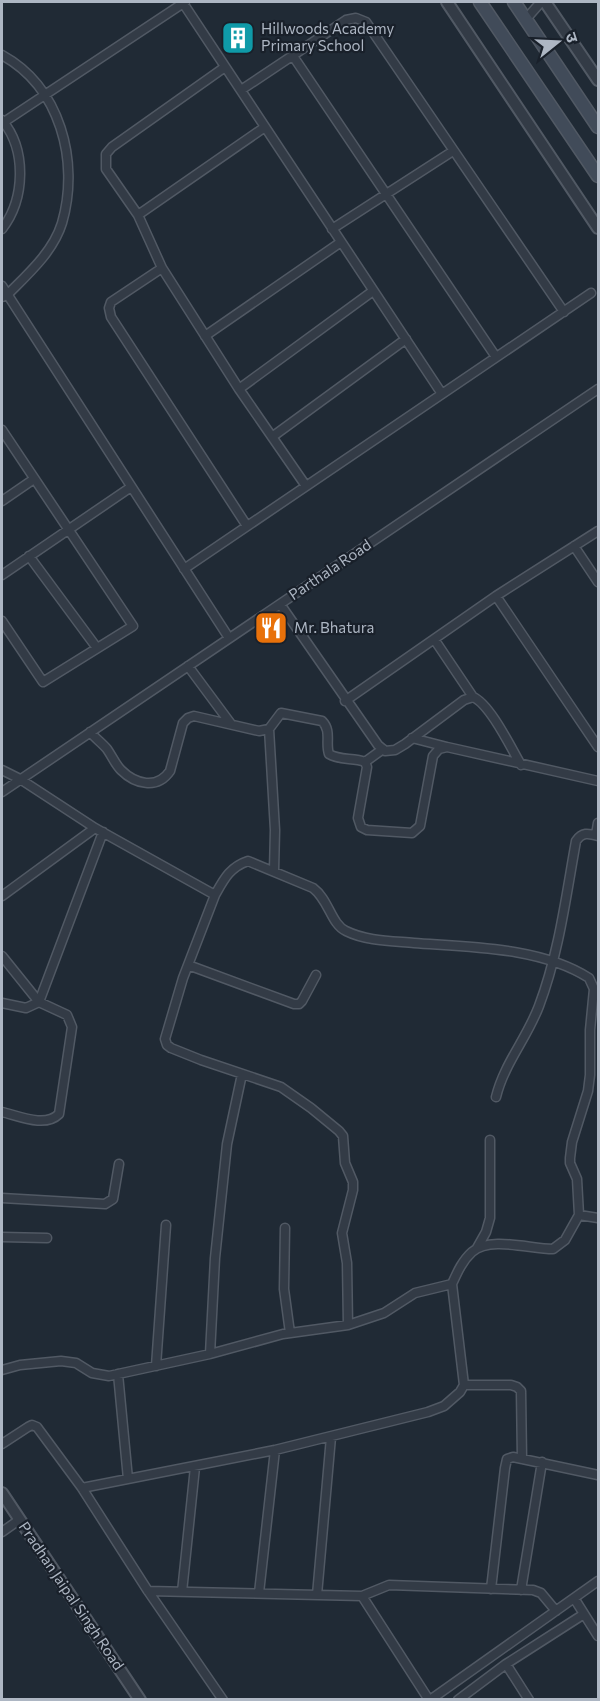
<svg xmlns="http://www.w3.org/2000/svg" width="600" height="1701" viewBox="0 0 600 1701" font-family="Commissioner,'Noto Sans Devanagari',sans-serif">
	<rect width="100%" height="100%" fill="#202a35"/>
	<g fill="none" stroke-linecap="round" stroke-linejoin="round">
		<defs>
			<path id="minor" d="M 183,3 L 442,394
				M 526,19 L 541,2
				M 2,55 C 60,87 80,161 62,223 C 53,252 28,274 7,295 L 2,297
				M 293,56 L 496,357
				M 225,67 L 112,147 L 106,154 L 106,169 L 138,215 L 162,268 L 239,389 L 306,486
				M 241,90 L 346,20 L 356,18 L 366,22 L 564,312
				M 2,120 C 27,150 25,199 2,229
				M 4,122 L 185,2
				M 138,215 L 265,127
				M 332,229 L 453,151
				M 162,268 L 111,302 L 109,308 L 111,317 L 247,526
				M 2,286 L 229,638
				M 205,336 L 341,242
				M 239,389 L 373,291
				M 2,430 L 133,626 L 43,682 L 2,621
				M 272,437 L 406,339
				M 2,501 L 34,479
				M 574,546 L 598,582
				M 29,556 L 97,648
				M 184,569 L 591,293
				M 2,575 L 131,487
				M 496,596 L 598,747
				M 280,604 L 378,745 L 385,751 L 395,750 L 405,744 L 464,700 L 473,697 C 490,704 511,748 521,765
				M 434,639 L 473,697
				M 188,666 L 231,724
				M 345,701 L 496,596 L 598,531
				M 269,729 L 275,830 L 274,871
				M 90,732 C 95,738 102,743 107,749 C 112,756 115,764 121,770 C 135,784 157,790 170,771 L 183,723 L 188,718 L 194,716 L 259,731 L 269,729 L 281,713 L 322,721 C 332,731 325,743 329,754 C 340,761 354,757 365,762 L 367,767 L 358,818 L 361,827 L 367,830 L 412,833 L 420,826 L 433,756 L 439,749 L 447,747 L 598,781
				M 412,738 L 447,747
				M 365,762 L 383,749
				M 2,770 L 20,779 L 95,828 L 215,895 C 224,879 230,867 248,861 L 313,888 C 329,900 331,924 346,931 C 366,941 391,941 414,943 C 469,947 541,947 589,978 L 594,989 L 590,1030 L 590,1075 L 588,1091 L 572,1142 L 570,1158 L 570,1163 L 577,1179 L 579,1215
				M 2,792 L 598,389
				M 596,835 L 598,823
				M 215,895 L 183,978 L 165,1039 L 167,1045 L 171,1048 L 201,1060 L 281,1087 L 311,1108 L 339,1131 L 343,1136 L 345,1163 L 353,1182 L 353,1190 L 342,1233 L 347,1263 L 348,1325
				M 2,896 L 95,828
				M 2,956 L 39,1002 L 67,1015 L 72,1027 L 59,1114 C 45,1128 19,1116 2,1112
				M 188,965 L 294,1004 L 299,1004 L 302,1001 L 316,975
				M 2,1003 L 26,1008 L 39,1002 L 103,832
				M 496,1097 C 504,1064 527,1038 539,1006 C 559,953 566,896 576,841 C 582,832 588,833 598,836
				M 2,1198 L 105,1204 L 113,1199 L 119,1164
				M 285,1228 L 284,1289 L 290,1333
				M 2,1237 L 47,1238
				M 477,1248 L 486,1232 L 490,1218 L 490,1140
				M 210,1354 L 215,1258 L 227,1144 L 242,1074
				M 156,1366 L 166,1225
				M 2,1370 L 20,1365 L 61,1361 L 76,1363 L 92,1373 L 109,1376 L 210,1354 L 283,1334 L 348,1325 L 384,1313 L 415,1293 L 452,1284 C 457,1273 462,1261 472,1252 C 490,1236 530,1249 553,1249 L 565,1240 L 579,1215 L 598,1218
				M 118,1374 L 128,1479
				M 464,1385 L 511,1385 L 517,1387 L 521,1391 L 522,1459
				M 2,1444 L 28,1427 L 32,1425 L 37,1427 L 82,1488 L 148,1591 L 223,1700
				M 82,1488 L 275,1450 L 428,1412 L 444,1406 L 460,1392 L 464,1385 L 452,1284
				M 2,1532 L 19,1520
				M 491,1589 L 505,1468 L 507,1459 L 513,1457 L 598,1475
				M 521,1590 L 542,1462
				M 148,1591 L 362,1596 L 389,1585 L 533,1590 L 541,1593 L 556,1611
				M 182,1592 L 195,1467
				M 259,1593 L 275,1450
				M 317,1595 L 331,1437
				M 362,1596 L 429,1700
				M 574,1598 L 598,1636
				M 506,1664 L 529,1700
				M 430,1700 L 598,1581
				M 458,1700 L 506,1664 L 584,1614"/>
			<path id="tertiary" d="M 447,2 L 598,228
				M 545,2 L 598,80
				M 2,1493 L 140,1700"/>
			<path id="secondary" d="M 480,2 L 598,176
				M 514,2 L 598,127"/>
		</defs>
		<use href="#minor" stroke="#515964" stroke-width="11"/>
		<use href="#tertiary" stroke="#515964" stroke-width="14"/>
		<use href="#secondary" stroke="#515964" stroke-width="15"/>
		<use href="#minor" stroke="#333b46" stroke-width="8"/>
		<use href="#tertiary" stroke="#333b46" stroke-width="10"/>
		<use href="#secondary" stroke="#414b59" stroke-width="12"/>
	</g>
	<defs>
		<symbol id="building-square" viewBox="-11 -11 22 22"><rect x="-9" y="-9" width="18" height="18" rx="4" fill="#0f9aa8" stroke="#19202a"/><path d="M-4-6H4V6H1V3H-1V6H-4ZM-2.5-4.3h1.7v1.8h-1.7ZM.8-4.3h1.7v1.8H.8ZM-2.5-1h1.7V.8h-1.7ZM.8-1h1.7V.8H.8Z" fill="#fff"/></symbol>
		<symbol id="restaurant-square" viewBox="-11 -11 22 22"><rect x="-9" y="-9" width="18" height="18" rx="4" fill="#e8710a" stroke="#19202a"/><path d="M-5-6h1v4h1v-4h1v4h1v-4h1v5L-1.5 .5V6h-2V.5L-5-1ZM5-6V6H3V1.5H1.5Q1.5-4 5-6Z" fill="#fff"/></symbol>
	</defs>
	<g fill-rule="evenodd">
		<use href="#building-square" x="219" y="19" width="38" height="38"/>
		<use href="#restaurant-square" x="252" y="609" width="38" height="38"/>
	</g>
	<g text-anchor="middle" stroke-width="4.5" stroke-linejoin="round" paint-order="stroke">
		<g font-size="15" fill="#adb6c3" stroke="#19202a" text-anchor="start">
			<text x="261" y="34">Hillwoods Academy<tspan x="261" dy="17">Primary School</tspan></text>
			<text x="294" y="633">Mr. Bhatura</text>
		</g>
		<g font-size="15" fill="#adb6c3" stroke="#19202a">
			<text transform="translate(330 570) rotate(-34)" y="5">Parthala Road</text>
			<text transform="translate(71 1596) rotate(56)" y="5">Pradhan Jaipal Singh Road</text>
		</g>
	</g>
	<rect width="600" height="1701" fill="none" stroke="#adb6c3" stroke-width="6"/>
	<g transform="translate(558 42) rotate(72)" stroke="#19202a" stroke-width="4.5" paint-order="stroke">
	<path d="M0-4.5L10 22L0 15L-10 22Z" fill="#adb6c3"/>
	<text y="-9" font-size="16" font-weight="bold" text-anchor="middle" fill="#adb6c3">उ</text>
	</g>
</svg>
